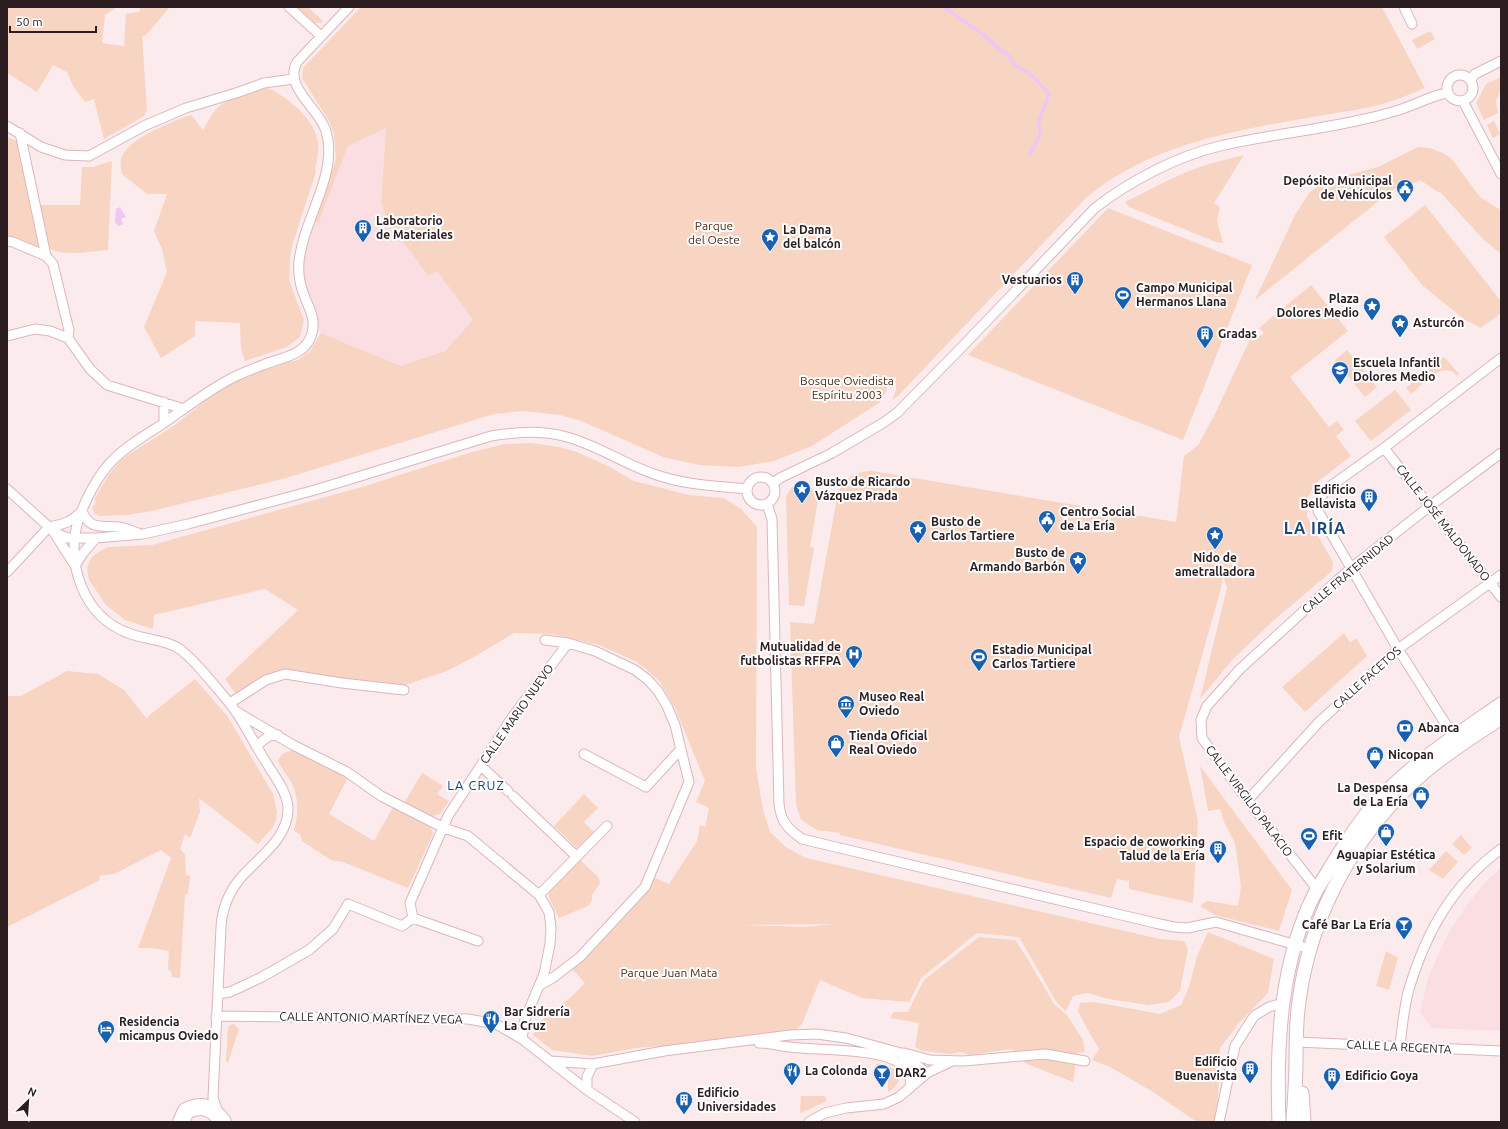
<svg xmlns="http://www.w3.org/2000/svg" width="1508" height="1129" viewBox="0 0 1508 1129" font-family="Ubuntu,sans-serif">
	<rect width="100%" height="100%" fill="#fbebed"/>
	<path fill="#fadee2" d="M 386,127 L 381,203 L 437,271 L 473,320 L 445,351 L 401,366 L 321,333 L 314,329 L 301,281 L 304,244 L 311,220 L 318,222 L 348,146 Z
		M 1501,868 L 1501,1031 L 1432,1028 L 1420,1012 L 1428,978 L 1438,955 L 1450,930 L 1467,905 L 1487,880 Z"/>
	<path fill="#f8d5c2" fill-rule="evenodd" d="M 7,7 L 117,7 L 105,15 L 102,43 L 124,46 L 126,14 L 139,12 L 141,7 L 170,7 L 146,35 L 142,36 L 147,110 L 144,116 L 104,139 L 94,99 L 85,102 L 73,86 L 67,72 L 53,65 L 37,92 L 7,73 Z
		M 297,7 L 308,7 L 323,21 L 321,23 L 315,23 Z
		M 361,7 L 1382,7 L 1425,88 C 1410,94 1395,101 1379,105 C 1359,110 1339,112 1319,116 C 1239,130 1151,143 1086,198 L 897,397 L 892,400 L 896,390 L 896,377 L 887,378 L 887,390 L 879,403 L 812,446 L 774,461 L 738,467 L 699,465 L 663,457 L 581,421 L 560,415 L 522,411 L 494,414 L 286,478 L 152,511 L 127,515 L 99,516 L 94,513 L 92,508 L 96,502 L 94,500 L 109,474 L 122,459 L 175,425 L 205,401 L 233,383 L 264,368 L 298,360 L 310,351 L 321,333 L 401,366 L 445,351 L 473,320 L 437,271 L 428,275 L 390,224 L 381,203 L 386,128 L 348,146 L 318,223 L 315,222 L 336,158 L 334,134 L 329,121 L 302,78 L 303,68 Z
		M 1430,31 L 1435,39 L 1417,49 L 1412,40 Z
		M 1501,77 L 1501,89 L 1496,101 L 1498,113 L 1484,120 L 1476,103 L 1486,84 Z
		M 268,88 C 287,97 311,116 317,137 C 320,148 317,161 315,171 L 316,172 L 292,246 L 290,260 L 289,280 L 304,320 L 300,337 L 287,347 L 245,361 L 241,349 L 240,323 L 195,321 L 195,336 L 161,358 L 144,327 L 167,272 L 162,249 L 154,231 L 167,194 L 147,194 L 122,174 C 121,169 120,163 121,158 C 129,138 171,122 191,115 L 203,130 C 207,123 211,115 216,109 C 230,96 250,92 268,88 Z
		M 1494,121 L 1500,134 L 1493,138 L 1487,125 Z
		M 7,137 L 17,141 L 33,213 L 39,250 L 7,237 Z
		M 1418,147 L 1430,148 L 1443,153 L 1451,158 L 1480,197 L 1501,210 L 1501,254 L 1483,239 L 1440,192 L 1438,192 L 1420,180 L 1409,185 L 1405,180 L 1255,300 L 1295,215 L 1309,193 L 1325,181 L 1378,167 Z
		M 1244,155 L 1214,203 L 1220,207 L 1217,221 L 1223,243 L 1216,242 L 1129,207 L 1125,202 C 1148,191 1170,178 1194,169 C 1211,163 1228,159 1244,155 Z
		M 112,161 L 108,250 C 91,251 61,258 48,247 L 40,205 L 80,205 L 82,167 L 93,167 Z
		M 1425,205 L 1501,301 L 1501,313 L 1481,328 L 1465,320 L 1422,285 L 1384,237 Z
		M 1108,208 L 1252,265 L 1183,440 L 968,355 Z
		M 1311,285 L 1348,331 L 1290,377 L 1329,427 L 1337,421 L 1344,430 L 1336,436 L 1351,456 L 1316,483 L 1307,499 L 1307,517 L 1333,562 L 1332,571 L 1274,620 L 1233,659 L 1200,699 L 1227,588 L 1223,576 L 1220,592 L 1179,737 L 1198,821 L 1193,903 L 1129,889 L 1129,881 L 1117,879 L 1111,898 L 840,835 L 840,833 L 817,830 L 801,820 L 796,804 L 790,622 L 814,624 L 838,492 C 848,477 852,472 872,471 L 1176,522 L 1184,456 L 1198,445 L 1215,414 L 1253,333 L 1257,338 L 1264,333 L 1259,328 Z
		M 1347,350 L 1377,387 L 1365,397 L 1335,360 Z
		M 1444,357 L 1459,374 L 1457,376 C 1443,359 1423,385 1411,394 L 1406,388 Z
		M 1395,390 L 1411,410 L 1371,441 L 1355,421 Z
		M 531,443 L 559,447 L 577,452 L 610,467 L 634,481 L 689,495 L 724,498 L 741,509 L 757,527 L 756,768 L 763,810 L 770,832 L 787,848 L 806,858 L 1160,939 L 1184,941 L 1188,949 L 1180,991 L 1169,1002 L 1148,1005 L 1109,999 L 1087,993 L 1073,996 L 1066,1011 L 1057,1003 L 1019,937 L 977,933 L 921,978 L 909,1002 L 862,998 L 820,980 L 802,1024 L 790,1035 L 769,1038 L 636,1048 L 592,1056 L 552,1050 L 533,1035 L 540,1022 L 572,996 L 585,983 L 572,969 L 589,954 L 653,877 L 669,884 L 697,841 L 700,825 L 705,827 L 709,808 L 696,802 L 705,781 L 675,708 L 660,682 L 645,668 L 635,661 L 599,645 L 566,637 L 551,634 L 514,633 L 474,657 L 447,671 L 402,686 L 282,671 L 236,694 L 225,679 L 298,610 L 265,589 L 154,615 L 153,629 L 125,620 L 106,605 L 89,580 L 87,568 L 91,558 L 98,552 L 108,547 L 152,545 L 362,487 L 472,452 L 505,444 ZM 836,924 L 803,927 L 744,925 L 835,924 Z
		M 798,484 C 809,484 816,489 818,500 L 810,547 L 814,548 L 804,606 L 789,605 L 786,497 L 791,488 Z
		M 1344,633 L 1350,643 L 1356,638 L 1367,656 L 1305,712 L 1282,687 Z
		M 67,671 L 98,674 L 124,690 L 146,718 L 195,679 L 228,717 L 273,794 L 277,812 L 276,820 L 273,827 L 258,844 L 199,798 L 200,812 L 190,838 L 185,834 L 180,849 L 185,854 L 186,875 L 190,876 L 188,894 L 185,895 L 180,978 L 172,977 L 171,971 L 168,970 L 169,951 L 153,948 L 138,948 L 171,858 L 161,850 L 114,874 L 99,876 L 100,880 L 7,927 L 7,696 L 21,696 Z
		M 294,750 L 336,771 L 347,779 L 329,814 L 374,841 L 393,807 L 431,827 L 433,834 L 408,888 L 343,862 L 331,860 L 302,841 L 300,834 L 294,831 C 298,815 299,801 293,786 C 289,777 282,770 278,761 C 280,753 287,752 294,750 Z
		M 1200,766 L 1292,890 L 1279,931 L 1215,915 L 1200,906 L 1207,901 L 1238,906 L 1241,886 L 1235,843 L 1225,824 L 1220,809 L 1208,811 Z
		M 422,773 L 443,786 L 437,794 L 449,801 L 440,814 L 432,816 L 404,803 Z
		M 584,794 L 598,808 L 584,822 L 594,832 L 577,848 L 554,826 Z
		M 1461,835 L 1472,848 L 1464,855 L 1452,844 Z
		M 1446,851 L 1458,862 L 1443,879 L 1429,870 Z
		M 579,859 L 599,878 L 600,883 L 592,895 L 592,901 L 588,906 L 559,918 L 549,898 L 549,893 Z
		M 1208,932 L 1274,959 L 1268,993 L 1239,1023 L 1220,1048 L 1218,1097 L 1215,1122 L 1197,1122 L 1153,1092 L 1110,1067 L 1092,1060 L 1099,1049 L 1084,1023 L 1078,1011 L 1080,1003 L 1095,1002 L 1160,1014 L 1181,1005 L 1189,987 L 1197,956 Z
		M 979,937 L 1015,940 L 1026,956 L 1054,1004 L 1067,1015 L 1083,1040 L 1085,1052 L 1077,1053 L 1073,1082 L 1027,1064 L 1011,1049 L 971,1055 L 960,1052 L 950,1054 L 923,1051 L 915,1047 L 919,1023 L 890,1018 L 894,1012 L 908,1012 L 924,980 Z
		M 1386,951 L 1398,958 L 1389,990 L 1376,986 Z
		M 234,1024 L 239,1029 L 228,1063 L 226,1061 L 228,1028 L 230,1025 Z
		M 877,1063 L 888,1066 L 898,1072 L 899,1081 L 894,1088 L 888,1092 L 888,1074 L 872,1073 Z
		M 801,1096 L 825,1096 L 827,1100 L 825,1102 L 801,1113 L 800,1111 Z"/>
	<path fill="#efc7f5" d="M 120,207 L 126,217 L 121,219 L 123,224 L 118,226 L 115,222 L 116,209 Z"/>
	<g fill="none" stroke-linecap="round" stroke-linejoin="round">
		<path stroke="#efc7f5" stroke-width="3.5" d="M 944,7 L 988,38 L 998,48 L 1008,55 L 1015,65 L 1030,74 L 1043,87 L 1049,94 L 1038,123 L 1041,133 L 1030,154"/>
		<defs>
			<path id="street" d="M 289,7 L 321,36
				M 1404,7 L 1412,24
				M1447 88a13 13 0 1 1 26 0a13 13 0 1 1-26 0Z
				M 1470,80 L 1475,74 L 1501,61
				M 1463,101 L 1501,174
				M 7,126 L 41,147 L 65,155 L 89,156 L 144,126 L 186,108 L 236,93 L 264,83 L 293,79
				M 20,133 L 46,256
				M 7,241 L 13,242 L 46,256 L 53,264 L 69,330 L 68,338
				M 7,336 L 35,329 L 50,331 L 68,338 L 90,369 L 107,385 L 184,409
				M 164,402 L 164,423
				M 1384,448 L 1501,597
				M747 491a14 14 0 1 1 28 0a14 14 0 1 1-28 0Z
				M 773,484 L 780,478 L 832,453 L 883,423 L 897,413 L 958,351 L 1095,208 C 1130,181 1177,156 1220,146 C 1263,136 1308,131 1351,122 C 1367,119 1383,115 1399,110 C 1415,105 1430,96 1447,93
				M 7,489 L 49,527 L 60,535 L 68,538 L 96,538 L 143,534 L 188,524 L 315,490 L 491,436 C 516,432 541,430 567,437 C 597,445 624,464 654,474 C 684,485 716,486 747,489
				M 767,504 L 772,519 L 779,804 C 781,822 787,828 802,839 L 1155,923 L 1174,927 L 1187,928 L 1216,922 L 1310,949
				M 82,511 C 90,531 102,525 119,527 C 126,528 132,531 138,533
				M 49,527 C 64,524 69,523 81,512
				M 53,531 L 74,564
				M 75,566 L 83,553 L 96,538
				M 7,572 L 49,527
				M 230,703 L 266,680 L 285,674 L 342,683 L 404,690
				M 237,712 L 293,745 L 347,772 L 381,796 L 444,828 L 468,836 L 539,895 L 549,912 L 551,928 L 550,944 L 544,974 L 525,1019 L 522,1039 L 587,1090 L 635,1122
				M 1454,737 L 1398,649 L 1318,511 L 1320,498 L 1328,488 L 1384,448 L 1501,358
				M 256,746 L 269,736 L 278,735
				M 584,754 L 646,787 L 681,749
				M 481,766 L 508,791
				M 513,796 L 576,856
				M 1248,800 L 1319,722 L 1398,649 L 1501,575
				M 1317,889 L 1236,785 L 1202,738 L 1201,720 L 1207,706 L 1240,669 L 1351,568 L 1430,506 L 1501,453
				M 539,895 L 607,826
				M 478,941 L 413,918 L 410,903 L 448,816 L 511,719 L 568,643
				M 540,985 L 554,977 L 580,957 L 645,887 L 689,782 L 675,725 L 667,706 L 658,691 L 647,679 L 635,670 L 595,651 L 568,643 L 545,640
				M 218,994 L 230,992 L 262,977 L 309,950 L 333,929 L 348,904 L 402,926 L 413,918
				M 216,1016 L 468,1019 L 496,1024 L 522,1039
				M 1296,1042 L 1501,1051
				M 759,1043 C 769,1043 779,1046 789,1047 C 818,1051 884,1047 905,1067 C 911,1073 910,1079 911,1087
				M 1400,1046 C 1402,1027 1404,1007 1409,989 C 1426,932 1453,884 1501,849
				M 904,1053 L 930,1060 L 963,1061 L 1045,1054 L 1085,1061
				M 550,1061 L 593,1064 L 664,1051 L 790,1035 L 817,1034 L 846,1038 L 901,1053 L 927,1073 L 899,1097 L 884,1104 L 846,1108 L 825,1113 L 809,1122
				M 927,1073 L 952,1061
				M 587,1090 L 587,1077 L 593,1064
				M 219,1115 L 213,1098 L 221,927 C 222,910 228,894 239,880 C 256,859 289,839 288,808 C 287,791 274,776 266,762 C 255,745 246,726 234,709 C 225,697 215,686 205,674 C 198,666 190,657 181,650 C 166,639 145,640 128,633 C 83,616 66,564 78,521 C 84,502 98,475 111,462 C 125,447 144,436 161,425 C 184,409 207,391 232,378 C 242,373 252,369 263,365 C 282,357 306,356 312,333 C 316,318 309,309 304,295 C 300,285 298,273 299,262 C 303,219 339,174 326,131 C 319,108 283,87 297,62 L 349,7
				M 1219,1122 L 1235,1046 L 1254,1016 L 1269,1007 L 1283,1003"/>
			<path id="secondary" d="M 1302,1093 L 1304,1122
				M 1279,1122 C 1276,1045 1280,959 1317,889 C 1336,859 1354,826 1379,799 C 1414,762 1459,733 1501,704
				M 1293,1122 C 1294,1102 1296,1082 1296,1061 C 1296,1041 1296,1021 1299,1001 C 1311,911 1358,828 1427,770 C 1450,751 1476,735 1501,718"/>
			<path id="highway" d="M 181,1122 L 186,1111 C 202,1103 212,1107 223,1122"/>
		</defs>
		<use href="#street" stroke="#dcb6bc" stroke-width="11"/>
		<use href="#secondary" stroke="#dcb6bc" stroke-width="15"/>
		<use href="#highway" stroke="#dcb6bc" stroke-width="18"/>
		<use href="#street" stroke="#fff" stroke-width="9"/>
		<use href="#secondary" stroke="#fff" stroke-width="13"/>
		<use href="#highway" stroke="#fff" stroke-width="16"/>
	</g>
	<defs>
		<symbol id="civic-pin" viewBox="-11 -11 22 30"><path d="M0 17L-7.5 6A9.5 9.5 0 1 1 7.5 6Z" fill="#1761b0" stroke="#fdfdfd"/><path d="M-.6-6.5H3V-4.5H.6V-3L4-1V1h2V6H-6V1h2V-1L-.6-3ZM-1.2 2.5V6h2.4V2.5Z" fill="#fff"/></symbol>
		<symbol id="building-pin" viewBox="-11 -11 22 30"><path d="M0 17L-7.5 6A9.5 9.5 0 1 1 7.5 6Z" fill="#1761b0" stroke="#fdfdfd"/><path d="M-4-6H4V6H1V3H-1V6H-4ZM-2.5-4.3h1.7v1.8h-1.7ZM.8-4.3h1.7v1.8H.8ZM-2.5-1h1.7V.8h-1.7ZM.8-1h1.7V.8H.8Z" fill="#fff"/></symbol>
		<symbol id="sight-pin" viewBox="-11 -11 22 30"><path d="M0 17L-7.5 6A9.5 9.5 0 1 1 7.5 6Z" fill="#1761b0" stroke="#fdfdfd"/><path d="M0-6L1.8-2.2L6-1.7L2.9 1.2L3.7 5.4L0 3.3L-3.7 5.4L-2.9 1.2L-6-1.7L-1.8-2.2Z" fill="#fff"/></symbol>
		<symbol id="stadium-pin" viewBox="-11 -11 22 30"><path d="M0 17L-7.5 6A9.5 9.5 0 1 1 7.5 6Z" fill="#1761b0" stroke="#fdfdfd"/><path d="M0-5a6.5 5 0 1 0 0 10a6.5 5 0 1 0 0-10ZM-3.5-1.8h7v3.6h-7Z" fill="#fff"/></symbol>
		<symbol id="school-pin" viewBox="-11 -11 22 30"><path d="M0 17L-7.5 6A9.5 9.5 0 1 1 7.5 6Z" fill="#1761b0" stroke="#fdfdfd"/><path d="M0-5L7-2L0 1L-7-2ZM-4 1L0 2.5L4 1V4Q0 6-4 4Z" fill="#fff"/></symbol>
		<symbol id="hospital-pin" viewBox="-11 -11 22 30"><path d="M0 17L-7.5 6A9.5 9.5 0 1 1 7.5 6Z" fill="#1761b0" stroke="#fdfdfd"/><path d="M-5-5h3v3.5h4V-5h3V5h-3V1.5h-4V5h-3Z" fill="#fff"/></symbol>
		<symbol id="museum-pin" viewBox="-11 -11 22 30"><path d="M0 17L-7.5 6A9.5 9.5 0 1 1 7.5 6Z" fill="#1761b0" stroke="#fdfdfd"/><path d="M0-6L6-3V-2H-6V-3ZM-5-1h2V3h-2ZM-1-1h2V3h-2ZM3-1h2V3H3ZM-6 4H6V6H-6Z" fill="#fff"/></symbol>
		<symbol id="bank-pin" viewBox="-11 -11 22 30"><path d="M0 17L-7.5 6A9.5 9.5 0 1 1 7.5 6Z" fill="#1761b0" stroke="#fdfdfd"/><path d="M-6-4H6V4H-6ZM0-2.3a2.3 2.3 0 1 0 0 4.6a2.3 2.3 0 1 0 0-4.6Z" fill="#fff"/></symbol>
		<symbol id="shop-pin" viewBox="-11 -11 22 30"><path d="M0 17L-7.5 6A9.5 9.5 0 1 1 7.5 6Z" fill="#1761b0" stroke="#fdfdfd"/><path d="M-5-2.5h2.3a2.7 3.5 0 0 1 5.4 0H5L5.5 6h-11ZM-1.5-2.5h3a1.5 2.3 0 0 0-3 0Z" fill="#fff"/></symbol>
		<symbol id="bar-pin" viewBox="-11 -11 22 30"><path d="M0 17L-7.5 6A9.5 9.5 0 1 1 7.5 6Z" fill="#1761b0" stroke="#fdfdfd"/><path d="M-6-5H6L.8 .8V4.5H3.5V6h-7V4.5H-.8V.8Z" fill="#fff"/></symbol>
		<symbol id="restaurant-pin" viewBox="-11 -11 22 30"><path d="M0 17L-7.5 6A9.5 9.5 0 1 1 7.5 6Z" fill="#1761b0" stroke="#fdfdfd"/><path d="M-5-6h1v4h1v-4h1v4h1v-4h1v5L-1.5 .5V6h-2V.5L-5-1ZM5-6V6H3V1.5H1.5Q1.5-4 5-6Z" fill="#fff"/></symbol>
		<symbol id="hotel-pin" viewBox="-11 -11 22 30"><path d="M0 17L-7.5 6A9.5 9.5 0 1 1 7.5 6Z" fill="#1761b0" stroke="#fdfdfd"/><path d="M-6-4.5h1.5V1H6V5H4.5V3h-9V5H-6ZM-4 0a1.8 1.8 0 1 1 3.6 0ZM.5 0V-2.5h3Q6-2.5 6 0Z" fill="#fff"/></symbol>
	</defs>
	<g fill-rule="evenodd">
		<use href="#civic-pin" x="1395" y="178" width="20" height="27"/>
		<use href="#building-pin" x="353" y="218" width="20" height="27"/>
		<use href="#sight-pin" x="760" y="227" width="20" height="27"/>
		<use href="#building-pin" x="1065" y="270" width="20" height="27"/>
		<use href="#stadium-pin" x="1113" y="285" width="20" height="27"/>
		<use href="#sight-pin" x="1362" y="296" width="20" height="27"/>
		<use href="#sight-pin" x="1390" y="313" width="20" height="27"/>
		<use href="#building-pin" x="1195" y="324" width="20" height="27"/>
		<use href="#school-pin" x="1330" y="360" width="20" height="27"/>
		<use href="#sight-pin" x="792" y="479" width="20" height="27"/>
		<use href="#building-pin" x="1359" y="487" width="20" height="27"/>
		<use href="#civic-pin" x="1037" y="509" width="20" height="27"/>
		<use href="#sight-pin" x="908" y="519" width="20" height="27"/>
		<use href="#sight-pin" x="1205" y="525" width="20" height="27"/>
		<use href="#sight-pin" x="1068" y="550" width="20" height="27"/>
		<use href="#hospital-pin" x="844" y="644" width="20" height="27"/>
		<use href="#stadium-pin" x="969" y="647" width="20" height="27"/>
		<use href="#museum-pin" x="836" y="694" width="20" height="27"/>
		<use href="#bank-pin" x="1395" y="718" width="20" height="27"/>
		<use href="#shop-pin" x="826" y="733" width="20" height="27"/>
		<use href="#shop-pin" x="1365" y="745" width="20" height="27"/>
		<use href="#shop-pin" x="1411" y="785" width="20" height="27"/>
		<use href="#shop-pin" x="1376" y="822" width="20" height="27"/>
		<use href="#stadium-pin" x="1299" y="826" width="20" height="27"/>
		<use href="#building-pin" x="1208" y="839" width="20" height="27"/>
		<use href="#bar-pin" x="1394" y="915" width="20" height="27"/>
		<use href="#restaurant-pin" x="481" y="1009" width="20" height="27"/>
		<use href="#hotel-pin" x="96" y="1019" width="20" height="27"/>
		<use href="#building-pin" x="1240" y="1059" width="20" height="27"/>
		<use href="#restaurant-pin" x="782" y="1061" width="20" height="27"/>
		<use href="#bar-pin" x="872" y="1063" width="20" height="27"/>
		<use href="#building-pin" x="1322" y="1066" width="20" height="27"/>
		<use href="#building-pin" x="674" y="1090" width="20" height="27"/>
	</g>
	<g text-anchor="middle" stroke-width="4" stroke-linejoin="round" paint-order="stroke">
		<g font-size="12" font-weight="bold" fill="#2b1d20" stroke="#fdfdfd" text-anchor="start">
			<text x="1392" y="185" text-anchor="end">Depósito Municipal<tspan x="1392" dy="14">de Vehículos</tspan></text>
			<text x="376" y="225">Laboratorio<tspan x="376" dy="14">de Materiales</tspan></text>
			<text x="783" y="234">La Dama<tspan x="783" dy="14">del balcón</tspan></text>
			<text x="1062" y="284" text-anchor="end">Vestuarios</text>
			<text x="1136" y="292">Campo Municipal<tspan x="1136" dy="14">Hermanos Llana</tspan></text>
			<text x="1359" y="303" text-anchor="end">Plaza<tspan x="1359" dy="14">Dolores Medio</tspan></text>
			<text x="1413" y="327">Asturcón</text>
			<text x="1218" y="338">Gradas</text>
			<text x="1353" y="367">Escuela Infantil<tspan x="1353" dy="14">Dolores Medio</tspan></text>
			<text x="815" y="486">Busto de Ricardo<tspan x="815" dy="14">Vázquez Prada</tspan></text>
			<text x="1356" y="494" text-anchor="end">Edificio<tspan x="1356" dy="14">Bellavista</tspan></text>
			<text x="1060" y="516">Centro Social<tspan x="1060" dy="14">de La Ería</tspan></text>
			<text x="931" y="526">Busto de<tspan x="931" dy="14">Carlos Tartiere</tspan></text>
			<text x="1065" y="557" text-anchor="end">Busto de<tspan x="1065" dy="14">Armando Barbón</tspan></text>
			<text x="1215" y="562" text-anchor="middle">Nido de<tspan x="1215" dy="14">ametralladora</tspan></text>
			<text x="841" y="651" text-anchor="end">Mutualidad de<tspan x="841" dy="14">futbolistas RFFPA</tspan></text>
			<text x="992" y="654">Estadio Municipal<tspan x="992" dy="14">Carlos Tartiere</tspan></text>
			<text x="859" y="701">Museo Real<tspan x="859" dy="14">Oviedo</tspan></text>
			<text x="1418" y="732">Abanca</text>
			<text x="849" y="740">Tienda Oficial<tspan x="849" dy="14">Real Oviedo</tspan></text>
			<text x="1388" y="759">Nicopan</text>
			<text x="1408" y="792" text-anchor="end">La Despensa<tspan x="1408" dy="14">de La Ería</tspan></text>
			<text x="1322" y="840">Efit</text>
			<text x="1205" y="846" text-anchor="end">Espacio de coworking<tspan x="1205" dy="14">Talud de la Ería</tspan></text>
			<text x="1386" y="859" text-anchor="middle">Aguapiar Estética<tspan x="1386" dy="14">y Solarium</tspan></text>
			<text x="1391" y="929" text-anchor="end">Café Bar La Ería</text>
			<text x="504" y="1016">Bar Sidrería<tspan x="504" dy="14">La Cruz</tspan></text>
			<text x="119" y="1026">Residencia<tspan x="119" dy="14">micampus Oviedo</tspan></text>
			<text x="1237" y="1066" text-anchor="end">Edificio<tspan x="1237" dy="14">Buenavista</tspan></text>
			<text x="805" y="1075">La Colonda</text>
			<text x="895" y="1077">DAR2</text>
			<text x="1345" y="1080">Edificio Goya</text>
			<text x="697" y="1097">Edificio<tspan x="697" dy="14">Universidades</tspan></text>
		</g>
		<g font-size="12" fill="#4f2c15" stroke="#fdfdfd">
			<text x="714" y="230">Parque<tspan x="714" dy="14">del Oeste</tspan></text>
			<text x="847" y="385">Bosque Oviedista<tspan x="847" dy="14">Espíritu 2003</tspan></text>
			<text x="669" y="977">Parque Juan Mata</text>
		</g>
		<g font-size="12" fill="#2b1d20" stroke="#fdfdfd">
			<text transform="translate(1443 523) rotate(52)" y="4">CALLE JOSÉ MALDONADO</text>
			<text transform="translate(1348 574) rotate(-40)" y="4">CALLE FRATERNIDAD</text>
			<text transform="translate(1367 678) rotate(-42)" y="4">CALLE FACETOS</text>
			<text transform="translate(517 714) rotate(-55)" y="4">CALLE MARIO NUEVO</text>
			<text transform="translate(1249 801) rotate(53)" y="4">CALLE VIRGILIO PALACIO</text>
			<text transform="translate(371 1018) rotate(1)" y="4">CALLE ANTONIO MARTÍNEZ VEGA</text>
			<text transform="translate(1399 1047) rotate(3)" y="4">CALLE LA REGENTA</text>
		</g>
		<g font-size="13" letter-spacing="1" fill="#1a467a" stroke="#fdfdfd">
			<text x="476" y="790">LA CRUZ</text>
		</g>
		<g font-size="16" font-weight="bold" letter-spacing="1" fill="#1a467a" stroke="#fdfdfd">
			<text x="1315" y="534">LA IRÍA</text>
		</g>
	</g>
	<rect width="1508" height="1129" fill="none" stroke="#2b1d20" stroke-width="16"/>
	<g transform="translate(28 1101) rotate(25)" stroke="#fdfdfd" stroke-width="3" paint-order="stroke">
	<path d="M0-3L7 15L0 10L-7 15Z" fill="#2b1d20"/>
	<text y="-6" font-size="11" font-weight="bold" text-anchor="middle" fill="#2b1d20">N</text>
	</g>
	<path d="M10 26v6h86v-6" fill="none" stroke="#2b1d20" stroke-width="2"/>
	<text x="16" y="26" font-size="12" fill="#2b1d20" stroke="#fdfdfd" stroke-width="3" paint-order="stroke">50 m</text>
</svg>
